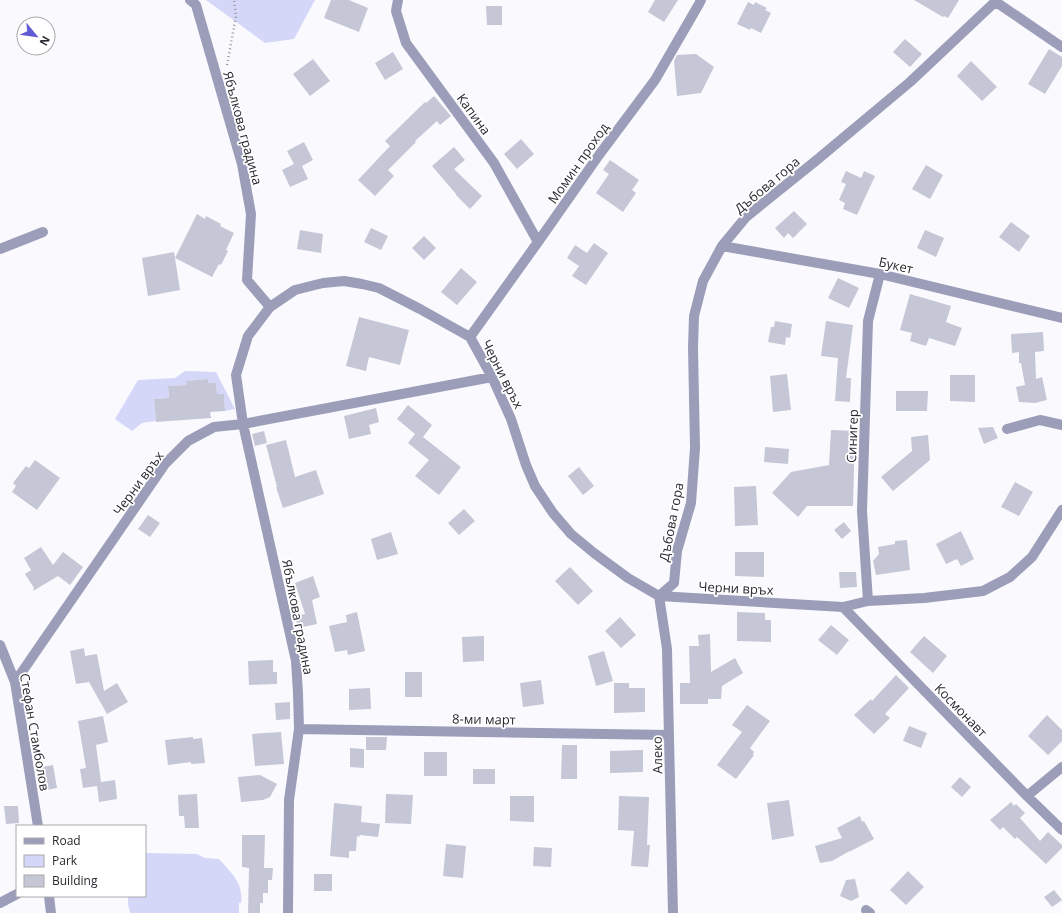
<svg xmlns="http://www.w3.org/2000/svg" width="1062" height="913" viewBox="0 0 1062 913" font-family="'Open Sans',sans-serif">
	<rect width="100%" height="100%" fill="#fafafe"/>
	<path fill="#d5d7f9" d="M 206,0 L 315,0 L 294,39 L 265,43 Z
		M 185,371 L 216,372 L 235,409 L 225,411 L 224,394 L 217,394 L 216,383 L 209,383 L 208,379 L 187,381 L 187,385 L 168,386 L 169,398 L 154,399 L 156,421 L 142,423 L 132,431 L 115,419 L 138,380 L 175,378 Z
		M 145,853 L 197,854 L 205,858 L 219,859 C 231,873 244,883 241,903 L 239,903 L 239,913 L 130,913 L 128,904 L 128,896 L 145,896 Z"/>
	<path fill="#c5c6d6" d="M 331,0 L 349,0 L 368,8 L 359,32 L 324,18 Z
		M 655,0 L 678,0 L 664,22 L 648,12 Z
		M 914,0 L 959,0 L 948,18 L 944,16 L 943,17 Z
		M 748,2 L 754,5 L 755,2 L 767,8 L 765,10 L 771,13 L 761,33 L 751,28 L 750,30 L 737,24 Z
		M 486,6 L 502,6 L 502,25 L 487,25 Z
		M 905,39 L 922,54 L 910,67 L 893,52 Z
		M 1049,49 L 1062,57 L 1062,66 L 1045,94 L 1028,84 Z
		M 393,52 L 403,69 L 385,80 L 375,63 Z
		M 696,54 L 714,67 L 701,93 L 677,96 L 674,61 L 677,55 Z
		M 313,59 L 330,81 L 310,96 L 293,74 Z
		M 971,61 L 997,87 L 982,101 L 957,76 Z
		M 434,96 L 451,116 L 440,125 L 437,121 L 415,141 L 416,142 L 388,170 L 394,176 L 375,196 L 358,180 L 390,146 L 385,141 L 425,102 L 426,103 Z
		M 521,139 L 534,154 L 517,169 L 504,154 Z
		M 304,142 L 313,160 L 302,166 L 308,179 L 290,187 L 282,170 L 294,164 L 287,151 Z
		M 454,147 L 465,160 L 454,169 L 482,196 L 470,209 L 456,195 L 456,194 L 432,166 Z
		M 610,160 L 639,180 L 632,190 L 636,193 L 623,212 L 596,193 L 609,174 L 603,170 Z
		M 926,165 L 943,175 L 930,199 L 912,189 Z
		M 846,171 L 861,178 L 864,171 L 875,176 L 857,215 L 843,209 L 845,203 L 839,200 L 846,184 L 841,182 Z
		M 794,211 L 807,224 L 793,238 L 788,233 L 784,238 L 775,228 Z
		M 197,214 L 205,219 L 206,216 L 221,224 L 220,226 L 234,233 L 226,250 L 228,251 L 221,265 L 219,264 L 212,277 L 175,258 L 180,290 L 148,296 L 142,258 L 174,252 L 175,258 Z
		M 1011,222 L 1030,236 L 1019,252 L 999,237 Z
		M 371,228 L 388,236 L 381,250 L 364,242 Z
		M 300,230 L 323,234 L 321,253 L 297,249 Z
		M 925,230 L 944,238 L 936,257 L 917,248 Z
		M 424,236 L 436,248 L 424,260 L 412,248 Z
		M 594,243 L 608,253 L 586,285 L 572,276 L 579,266 L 567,258 L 575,245 L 587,253 Z
		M 461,268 L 477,282 L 457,305 L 441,292 Z
		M 838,278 L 859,288 L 849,308 L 828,298 Z
		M 910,294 L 951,306 L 946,322 L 962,328 L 955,346 L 929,338 L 926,346 L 910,341 L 912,333 L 900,330 Z
		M 359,317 L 409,330 L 400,365 L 369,357 L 366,371 L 346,366 Z
		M 775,321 L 792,324 L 790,338 L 786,337 L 785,345 L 768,342 L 771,327 L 774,327 Z
		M 826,321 L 853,325 L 846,378 L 851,378 L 850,402 L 835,401 L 838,358 L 821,356 Z
		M 1043,332 L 1044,351 L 1035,352 L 1036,379 L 1042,377 L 1047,400 L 1035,403 L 1019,402 L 1016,387 L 1025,385 L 1021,363 L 1019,363 L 1019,352 L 1012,353 L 1011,334 Z
		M 787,374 L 791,410 L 773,412 L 770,376 Z
		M 950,375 L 975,375 L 975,402 L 950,401 Z
		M 208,379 L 209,383 L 216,383 L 217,394 L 224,394 L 225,411 L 210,412 L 211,418 L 156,422 L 154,399 L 169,398 L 168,386 L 187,385 L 186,381 Z
		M 896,391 L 928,391 L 927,411 L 896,411 Z
		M 408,405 L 432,425 L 423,437 L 461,467 L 439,495 L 415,476 L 429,460 L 408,443 L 415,434 L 397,419 Z
		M 376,408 L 379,422 L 369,425 L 371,434 L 349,439 L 344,416 Z
		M 993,427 L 998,438 L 984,444 L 978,428 Z
		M 831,430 L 855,431 L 853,506 L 807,506 L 798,517 L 772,493 L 791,472 L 829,465 Z
		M 264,431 L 267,443 L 255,446 L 252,434 Z
		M 928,435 L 930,460 L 893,491 L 881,477 L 912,451 L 911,437 Z
		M 286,440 L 295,477 L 316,470 L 324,494 L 283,508 L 276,487 L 277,487 L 266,445 Z
		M 765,447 L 789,449 L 788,464 L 764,462 Z
		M 35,460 L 60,478 L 37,510 L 12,492 L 16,486 L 13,483 L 26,466 L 29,468 Z
		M 579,467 L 594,486 L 583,495 L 568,476 Z
		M 1015,482 L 1033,492 L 1019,516 L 1001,507 Z
		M 756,486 L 758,525 L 735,526 L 734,487 Z
		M 464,509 L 475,521 L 459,535 L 448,523 Z
		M 148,515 L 160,523 L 150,537 L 138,529 Z
		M 844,522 L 851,531 L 842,539 L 834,530 Z
		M 961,531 L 974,559 L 961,566 L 957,559 L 946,564 L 936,544 Z
		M 391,532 L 398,554 L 377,560 L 371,539 Z
		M 907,540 L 910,570 L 876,575 L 873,561 L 879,554 L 878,547 L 895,544 L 895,541 Z
		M 41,547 L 53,565 L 63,552 L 83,567 L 70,585 L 58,576 L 33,591 L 34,588 L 25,574 L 31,570 L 24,558 Z
		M 735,552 L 764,552 L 764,577 L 735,576 Z
		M 570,567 L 593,591 L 578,605 L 555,581 Z
		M 839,572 L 856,572 L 857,587 L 840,588 Z
		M 313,576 L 320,597 L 312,600 L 317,624 L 298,628 L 295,616 L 305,614 L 295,583 Z
		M 357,612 L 365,651 L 348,655 L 347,650 L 335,652 L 329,626 L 347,622 L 346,615 Z
		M 737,612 L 765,613 L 765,620 L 771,620 L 771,642 L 737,641 Z
		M 620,617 L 636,635 L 621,648 L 605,631 Z
		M 831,625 L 849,640 L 837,655 L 818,640 Z
		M 710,634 L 711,672 L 735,658 L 743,673 L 722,686 L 721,699 L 708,699 L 708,704 L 680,704 L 680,683 L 690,683 L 689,646 L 699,646 L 698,635 Z
		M 484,636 L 484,661 L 463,662 L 462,637 Z
		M 924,636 L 947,656 L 933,673 L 910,652 Z
		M 84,648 L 85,656 L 97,654 L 104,691 L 117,683 L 128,702 L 107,714 L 89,682 L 76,684 L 70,651 Z
		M 604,651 L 613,681 L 596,686 L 588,656 Z
		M 273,660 L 273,672 L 277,672 L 277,684 L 249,685 L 248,661 Z
		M 405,672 L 422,672 L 422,697 L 405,697 Z
		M 896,675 L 909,688 L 885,714 L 890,718 L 874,734 L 854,715 L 871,699 L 872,701 Z
		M 541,680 L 544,704 L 523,707 L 520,683 Z
		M 614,683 L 629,683 L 629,688 L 645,688 L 645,712 L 614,713 Z
		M 370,688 L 371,709 L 349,710 L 349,689 Z
		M 290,702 L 290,719 L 276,720 L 275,703 Z
		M 747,705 L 770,721 L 750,748 L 754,752 L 753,754 L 754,755 L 736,779 L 717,765 L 742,732 L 732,725 Z
		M 1047,715 L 1062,730 L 1062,741 L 1048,755 L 1028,736 Z
		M 103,716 L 108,742 L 96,745 L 101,782 L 115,780 L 117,799 L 99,802 L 97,786 L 83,788 L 80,769 L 86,768 L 78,721 Z
		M 909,726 L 927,733 L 921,748 L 903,741 Z
		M 281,732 L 284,764 L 255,766 L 252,734 Z
		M 193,737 L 193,739 L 202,738 L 205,763 L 191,764 L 191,762 L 168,765 L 165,740 Z
		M 366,737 L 387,737 L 386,750 L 366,750 Z
		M 562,745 L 577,745 L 577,779 L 561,779 Z
		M 350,748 L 364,749 L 364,768 L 350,767 Z
		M 643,750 L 643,772 L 610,773 L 610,751 Z
		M 424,752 L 447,752 L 447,776 L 424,776 Z
		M 53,765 L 57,788 L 46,790 L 42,767 Z
		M 473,769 L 495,769 L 495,784 L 473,784 Z
		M 260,775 L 277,784 L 270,797 L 263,800 L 241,802 L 238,777 Z
		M 960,777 L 971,787 L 962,797 L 951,787 Z
		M 197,794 L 199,828 L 185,828 L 184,816 L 179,816 L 178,795 Z
		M 386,794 L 413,795 L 411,824 L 385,823 Z
		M 510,796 L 534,796 L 534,822 L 510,821 Z
		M 619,796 L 649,797 L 647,845 L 650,845 L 648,867 L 631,866 L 634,831 L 618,830 Z
		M 789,800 L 794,836 L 772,840 L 767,803 Z
		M 1011,802 L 1014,806 L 1016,804 L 1025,813 L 1020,818 L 1040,841 L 1048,832 L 1062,845 L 1062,848 L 1046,864 L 1017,837 L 1015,839 L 1003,827 L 1000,830 L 990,820 Z
		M 334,803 L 362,806 L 361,822 L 380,824 L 378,837 L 360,835 L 359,837 L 357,836 L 356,851 L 349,851 L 349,858 L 330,856 Z
		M 4,806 L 18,806 L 19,823 L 6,824 Z
		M 860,816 L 862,822 L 864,821 L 874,839 L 849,852 L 848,851 L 848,852 L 832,861 L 820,863 L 815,846 L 842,838 L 837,828 Z
		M 242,835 L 265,835 L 264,868 L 273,868 L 272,880 L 268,880 L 268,893 L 263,893 L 263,903 L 260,903 L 260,913 L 248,913 L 249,868 L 242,867 Z
		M 446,844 L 466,846 L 463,878 L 443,876 Z
		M 534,847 L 552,848 L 551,867 L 533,866 Z
		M 908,871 L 924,887 L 906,905 L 890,890 Z
		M 314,874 L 332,874 L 332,891 L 314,891 Z
		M 855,879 L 859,897 L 851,901 L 840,896 L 846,880 Z
		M 1054,890 L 1062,900 L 1052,907 L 1044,897 Z"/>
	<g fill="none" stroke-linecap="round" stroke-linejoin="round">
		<path stroke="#97979c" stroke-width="2.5" stroke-dasharray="1 3" stroke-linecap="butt" d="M 227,65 L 236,16 L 234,0"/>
		<path stroke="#9c9eb9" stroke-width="10" d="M 190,0 L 196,5 L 242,164 L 251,214 L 247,280 L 270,307
			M 398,0 L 396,11 L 406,43 L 494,163 L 538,242
			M 996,2 L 1062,47
			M 722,246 L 880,274 L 1062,318
			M 0,249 L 43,232
			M 470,337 L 538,242 L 599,155 L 655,80 L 699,4 L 701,0
			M 1007,429 L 1040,420 L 1062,425
			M 868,601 L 862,511 L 868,321 L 880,274
			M 843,607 L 1027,796 L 1062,830
			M 0,645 L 15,682 L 38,826
			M 15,682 L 165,464 L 188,441 L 214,427 L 243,424 L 236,375 L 248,336 L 270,307 L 295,290 L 323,283 L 344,281 L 362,284 L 379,288 L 420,309 L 470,337 L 492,377 L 511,419 L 526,465 L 535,486 L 553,513 L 571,534 L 594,553 L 628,578 L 659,596 L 843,607 L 868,601 L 924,598 L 983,591 L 1010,577 L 1032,557 L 1062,510
			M 299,729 L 669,735
			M 1027,796 L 1062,767
			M 49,896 L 51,913
			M 0,903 L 17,894
			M 866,910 L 870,913
			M 288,913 L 289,800 L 299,729 L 298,693 L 296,661 L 243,424 L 492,377
			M 673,913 L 667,649 L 659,596 L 674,583 L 677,551 L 691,503 L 695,448 L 693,348 L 694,316 L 703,281 L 722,246 L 746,217 L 818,159 L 910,82 L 997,0"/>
	</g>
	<g text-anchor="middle" stroke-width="3.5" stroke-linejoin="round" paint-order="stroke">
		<g font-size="13" fill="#29292f" stroke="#fff">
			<text transform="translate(474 114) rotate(54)" y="5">Капина</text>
			<text transform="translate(243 128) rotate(75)" y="5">Ябълкова градина</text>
			<text transform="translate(578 163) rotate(-55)" y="5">Момин проход</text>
			<text transform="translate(767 185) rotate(-40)" y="5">Дъбова гора</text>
			<text transform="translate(896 265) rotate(13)" y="5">Букет</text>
			<text transform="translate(503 374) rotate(63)" y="5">Черни връх</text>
			<text transform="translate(852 436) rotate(-88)" y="5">Синигер</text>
			<text transform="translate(138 483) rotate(-54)" y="5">Черни връх</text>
			<text transform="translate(671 522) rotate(-79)" y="5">Дъбова гора</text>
			<text transform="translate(736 588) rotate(3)" y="5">Черни връх</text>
			<text transform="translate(298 617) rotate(79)" y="5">Ябълкова градина</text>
			<text transform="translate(961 710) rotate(46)" y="5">Космонавт</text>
			<text transform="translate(484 719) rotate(1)" y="5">8-ми март</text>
			<text transform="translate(35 732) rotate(80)" y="5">Стефан Стамболов</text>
			<text transform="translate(657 755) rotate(-91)" y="5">Алеко</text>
		</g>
	</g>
	<rect x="16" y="825" width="130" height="72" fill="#ffffff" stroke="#a9a9ac"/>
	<rect x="24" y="838" width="20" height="6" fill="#9c9eb9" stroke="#a9a9ac"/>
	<text x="52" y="845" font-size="12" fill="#29292f">Road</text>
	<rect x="24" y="855" width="20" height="12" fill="#d5d7f9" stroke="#a9a9ac"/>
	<text x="52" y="865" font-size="12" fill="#29292f">Park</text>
	<rect x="24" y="875" width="20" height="12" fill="#c5c6d6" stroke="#a9a9ac"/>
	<text x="52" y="885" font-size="12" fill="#29292f">Building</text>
	<g transform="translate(36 36) rotate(119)"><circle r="19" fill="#ffffff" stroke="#a9a9ac"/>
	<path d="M0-3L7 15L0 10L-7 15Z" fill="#625ad3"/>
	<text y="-6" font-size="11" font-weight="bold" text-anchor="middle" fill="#29292f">N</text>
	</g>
</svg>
